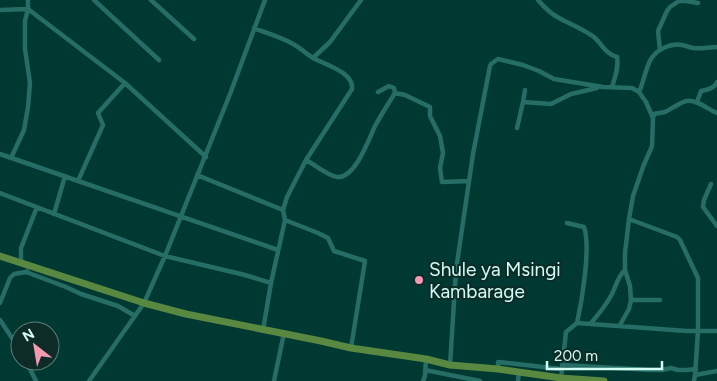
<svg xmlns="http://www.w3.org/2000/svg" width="717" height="381" viewBox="0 0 717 381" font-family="Figtree,sans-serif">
	<rect width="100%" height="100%" fill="#003832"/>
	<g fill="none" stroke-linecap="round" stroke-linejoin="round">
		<path stroke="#266e65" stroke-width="4.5" d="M 94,0 L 159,60
			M 151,0 L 194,39
			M 538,0 C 544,7 551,14 559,18 C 570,24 583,29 594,37 C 602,44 605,54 617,57 C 619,67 615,77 612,87
			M 0,10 L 28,9 L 125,83 L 206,157
			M 254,28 C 266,33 281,37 293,44 C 301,48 307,55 315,59 C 327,65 354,73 352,89 L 306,160 L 287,197 L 283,210 L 285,220 L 271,283 L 263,330
			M 660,50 L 658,31 L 667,11 L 670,7 L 679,1 L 686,1 L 698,3
			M 313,58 L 330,42 L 361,0
			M 378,92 L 389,86 L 394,88 L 395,93 L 405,95 L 430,107 L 430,116 L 440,136 L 443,153 L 440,168 L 442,182 L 469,181
			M 639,92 C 644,81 646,67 651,59 C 657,49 671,43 682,45 C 686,46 689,47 693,48 C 701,49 709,47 717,47
			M 523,102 L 525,90
			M 697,102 L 701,91 C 707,90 715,88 717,82
			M 653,118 L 654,114 C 658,113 661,113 665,112 C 674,108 685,97 695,102 C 703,104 709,110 717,113
			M 517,128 L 523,102 L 551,104 L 571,94 L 597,88 L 598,86
			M 0,154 L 278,250
			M 11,158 L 24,130 L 28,107 L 30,83 L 25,49 L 25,21 L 28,9 L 28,0
			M 306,160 C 315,165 328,176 337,177 C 355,179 369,139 375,126 C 381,115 388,104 395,93
			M 197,175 L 283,210
			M 78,181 L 103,125 L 98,113 L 125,83
			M 711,184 L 704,200 L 703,207 L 717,226
			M 0,193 L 165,256 L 245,275 L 271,283
			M 54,214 L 65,176
			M 629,219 L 677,237 L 680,240 L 698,278 L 698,331 L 695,375
			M 285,220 L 318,233 L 328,238 L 334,251 L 365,261 L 351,348
			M 567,223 L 584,227 C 591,247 582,301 577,323
			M 21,262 L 21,248 L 37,207
			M 26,272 L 66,287 L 81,294 L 118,306 L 135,316
			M 631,300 L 660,300
			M 0,303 L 10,278 L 14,274 L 26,272 L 27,271
			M 0,320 L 20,350
			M 591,323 C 599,314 606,305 612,294 C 616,286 618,276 625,270
			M 26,361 L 36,381
			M 450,365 L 456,270 L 473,154 L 490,66 L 491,64 L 498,59 L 523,65 L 539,71 L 554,79 L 603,87 L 632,88 L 639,92 L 646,102 L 653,118 L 652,146 L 643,167 L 633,196 L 629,219 L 625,253 L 625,270 L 630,286 L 631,300 L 629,309 L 620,325
			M 562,365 L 651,370 L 662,370 L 671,368 L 678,370 L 687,370 L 696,369
			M 498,369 L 498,362 L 561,369
			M 425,370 L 480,381
			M 561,378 L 566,332 L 577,323 L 687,331 L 717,331
			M 89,381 L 144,303 L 165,256 L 230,94 L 265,0
			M 274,381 L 284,333
			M 423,381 L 425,376 L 426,359
			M 518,381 L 519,372
			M 694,381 L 695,375 L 717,371"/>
		<path stroke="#598840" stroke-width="7" d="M 0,256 L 144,303 L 186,314 L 321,341 L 351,348 L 426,359 L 450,365 L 498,369 L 561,378 L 604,381"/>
	</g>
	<circle fill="#f29ab0" stroke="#0d2b27" stroke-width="2" cx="419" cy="280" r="5"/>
	<g text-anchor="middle" stroke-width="4" stroke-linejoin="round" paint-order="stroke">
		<g font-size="19" fill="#d2fdf5" stroke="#0d2b27" text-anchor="start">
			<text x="429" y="276">Shule ya Msingi<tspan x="429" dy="22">Kambarage</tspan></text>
		</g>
	</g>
	<g transform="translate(35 346) rotate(329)"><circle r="24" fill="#0d2b27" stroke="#5c7f79"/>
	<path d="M0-4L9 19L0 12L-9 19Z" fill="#f29ab0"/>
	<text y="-8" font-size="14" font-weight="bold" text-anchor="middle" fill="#d2fdf5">N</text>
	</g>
	<path d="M547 361v8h115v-8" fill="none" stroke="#d2fdf5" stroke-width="2.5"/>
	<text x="554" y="361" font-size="15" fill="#d2fdf5" stroke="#0d2b27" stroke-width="4" paint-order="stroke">200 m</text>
</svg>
